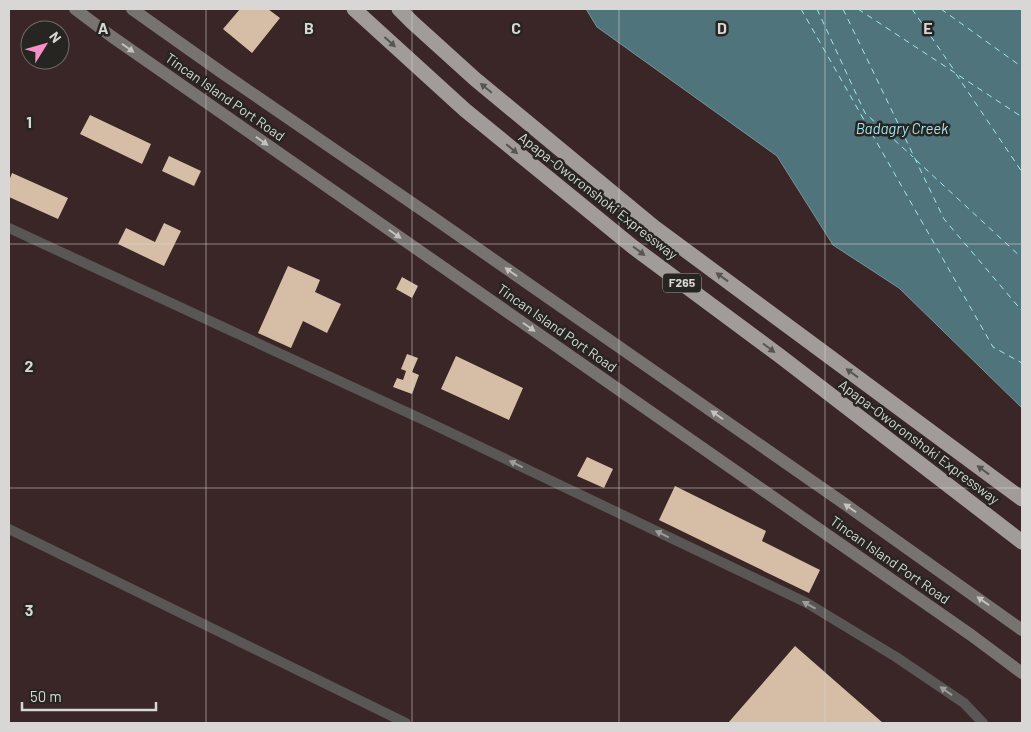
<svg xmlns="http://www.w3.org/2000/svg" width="1031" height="732" viewBox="0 0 1031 732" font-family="Barlow,sans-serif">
	<rect width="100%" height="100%" fill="#262521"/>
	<path fill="#3a2626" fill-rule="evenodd" d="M 9,9 L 650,9 L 831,185 L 845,253 L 899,288 L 1022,408 L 1022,723 L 9,723 ZM 30,30 L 60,30 L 60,60 L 30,60 Z"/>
	<path fill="#50747c" stroke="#799297" d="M 586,9 L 1022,9 L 1022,408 L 899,288 L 833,245 L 777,156 L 597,27 Z"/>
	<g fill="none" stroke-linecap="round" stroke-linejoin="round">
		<path stroke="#a0e6f4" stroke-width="1" stroke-dasharray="6 5" stroke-linecap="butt" d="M 801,9 L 993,347 L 1022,363
			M 817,9 L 865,113 L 913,157
			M 843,9 L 944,219 L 1022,311
			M 858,9 L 1022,117
			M 912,9 L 954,70
			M 941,9 L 1022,67
			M 956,74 L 1022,172
			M 916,160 L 1022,258"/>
	</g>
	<path fill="#d6bea6" d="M 240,9 L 268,9 L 280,18 L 252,53 L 223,29 Z
		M 90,115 L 151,144 L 142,164 L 80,134 Z
		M 169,156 L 201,171 L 194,186 L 162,171 Z
		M 12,173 L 68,198 L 58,219 L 9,197 L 9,181 Z
		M 164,223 L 181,231 L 164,266 L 118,244 L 126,228 L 155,242 Z
		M 288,266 L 320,280 L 315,292 L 341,304 L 327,333 L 303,321 L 291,348 L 258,333 Z
		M 402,277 L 418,286 L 412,298 L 396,289 Z
		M 407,354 L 418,358 L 412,372 L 419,375 L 412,394 L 393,387 L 397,378 L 403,380 L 406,371 L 401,369 Z
		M 456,356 L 523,388 L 509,420 L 441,389 Z
		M 587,457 L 613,469 L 604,488 L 577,476 Z
		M 675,486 L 766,531 L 762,541 L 820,570 L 809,593 L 659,520 Z
		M 795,646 L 883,723 L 728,723 Z"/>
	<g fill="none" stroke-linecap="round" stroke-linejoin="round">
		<path stroke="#595756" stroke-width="10" d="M 9,228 L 428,422 L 807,603 L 896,657 L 964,703 L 983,723
			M 9,529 L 406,723"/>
		<path stroke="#767371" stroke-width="12" d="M 75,9 L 111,36 L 971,635 L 1022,673
			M 132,9 L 221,72 L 428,214 L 842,502 L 1022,630"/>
		<path stroke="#a19c99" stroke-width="15" d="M 354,9 L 465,110 L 633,247 L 780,356 L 1022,542
			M 399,9 L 412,22 L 475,79 L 654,227 L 1022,499"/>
	</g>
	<defs><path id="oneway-solid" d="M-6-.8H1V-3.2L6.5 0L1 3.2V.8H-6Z" transform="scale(1.25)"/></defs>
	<g fill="#575551">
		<use href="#oneway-solid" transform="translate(390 42) rotate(42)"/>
		<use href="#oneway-solid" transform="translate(486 88) rotate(-141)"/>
		<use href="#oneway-solid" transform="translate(512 149) rotate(40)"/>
		<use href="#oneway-solid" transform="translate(639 251) rotate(37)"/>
		<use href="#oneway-solid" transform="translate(722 277) rotate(-144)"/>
		<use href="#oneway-solid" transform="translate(769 348) rotate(37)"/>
		<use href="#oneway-solid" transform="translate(852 373) rotate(-144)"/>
		<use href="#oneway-solid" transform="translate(983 470) rotate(-144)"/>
	</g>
	<g fill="#c4c3c1">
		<use href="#oneway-solid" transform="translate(128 48) rotate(35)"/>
		<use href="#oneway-solid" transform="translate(262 141) rotate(35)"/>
		<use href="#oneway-solid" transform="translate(395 234) rotate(35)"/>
		<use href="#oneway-solid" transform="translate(511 272) rotate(-145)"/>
		<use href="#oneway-solid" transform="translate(529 327) rotate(35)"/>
		<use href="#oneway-solid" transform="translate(717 415) rotate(-145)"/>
		<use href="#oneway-solid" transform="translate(850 508) rotate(-145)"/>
		<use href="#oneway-solid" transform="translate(983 601) rotate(-145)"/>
	</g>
	<g fill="#9f9d9c">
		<use href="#oneway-solid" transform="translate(516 464) rotate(-154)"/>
		<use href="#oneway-solid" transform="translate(662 534) rotate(-154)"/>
		<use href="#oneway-solid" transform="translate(809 605) rotate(-151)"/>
		<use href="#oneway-solid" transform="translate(946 691) rotate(-145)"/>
	</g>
	<path fill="none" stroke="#d8d7d5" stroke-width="1" stroke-opacity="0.55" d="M 206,9 L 206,723M 412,9 L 412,723M 619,9 L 619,723M 825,9 L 825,723M 9,244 L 1022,244M 9,488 L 1022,488"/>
	<g text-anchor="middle" stroke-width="5" stroke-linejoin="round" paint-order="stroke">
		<rect fill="#262521" stroke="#a3a29f" stroke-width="1" x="663" y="273.5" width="38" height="19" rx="4"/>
		<g font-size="12" font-weight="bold" fill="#d8d7d5">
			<text x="682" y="287">F265</text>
		</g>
		<g font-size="14" fill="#d8d7d5" stroke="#262521">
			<text transform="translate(225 97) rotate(35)" y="5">Tincan Island Port Road</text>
			<text transform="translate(598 196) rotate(38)" y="5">Apapa-Oworonshoki Expressway</text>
			<text transform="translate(557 328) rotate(35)" y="5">Tincan Island Port Road</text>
			<text transform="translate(919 442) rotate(37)" y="5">Apapa-Oworonshoki Expressway</text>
			<text transform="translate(890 560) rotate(35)" y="5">Tincan Island Port Road</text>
		</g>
		<g font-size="15" font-style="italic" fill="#a0e6f4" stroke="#262521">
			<text x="902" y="134">Badagry Creek</text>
		</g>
	</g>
	<g font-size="16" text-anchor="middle" font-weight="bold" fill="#d8d7d5" stroke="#262521" stroke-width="5" stroke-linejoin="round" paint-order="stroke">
		<text x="103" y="34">A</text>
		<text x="309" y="34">B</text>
		<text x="516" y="34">C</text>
		<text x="722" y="34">D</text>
		<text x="928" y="34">E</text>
		<text x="29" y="128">1</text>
		<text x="29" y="372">2</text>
		<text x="29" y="616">3</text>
	</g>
	<rect width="1031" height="732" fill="none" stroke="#d8d7d5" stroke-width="20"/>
	<g transform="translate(45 45) rotate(53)"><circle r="24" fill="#262521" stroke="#6d6c69"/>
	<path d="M0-4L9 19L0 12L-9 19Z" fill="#f98fc9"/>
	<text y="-8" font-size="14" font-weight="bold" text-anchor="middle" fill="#d8d7d5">N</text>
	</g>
	<path d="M22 702v8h134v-8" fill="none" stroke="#d8d7d5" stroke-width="2.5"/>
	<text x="30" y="702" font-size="15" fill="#d8d7d5" stroke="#262521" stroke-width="4" paint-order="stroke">50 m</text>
</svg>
